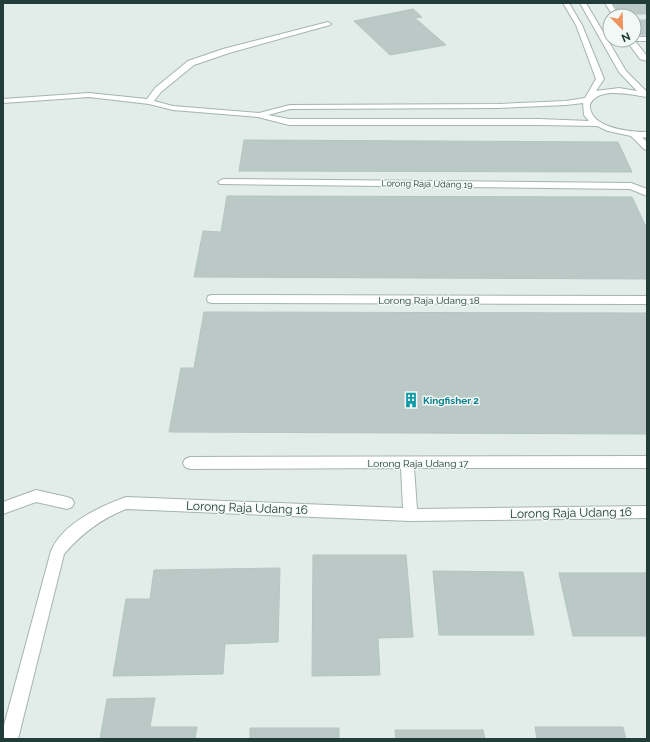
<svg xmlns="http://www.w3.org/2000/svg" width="650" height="742" viewBox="0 0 650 742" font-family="Raleway,sans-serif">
	<rect width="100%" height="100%" fill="#e2ece9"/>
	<path fill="#bac9c5" stroke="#b4c5c0" d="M 613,3 L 647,3 L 647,14 L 620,14 Z
		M 413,9 L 422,17 L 415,18 L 446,45 L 390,55 L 354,21 Z
		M 634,20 L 647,20 L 647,35 L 635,35 Z
		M 244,140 L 618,142 L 632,172 L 239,171 Z
		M 227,196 L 632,197 L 647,229 L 647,279 L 194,277 L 203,231 L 221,232 Z
		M 204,312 L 647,313 L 647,434 L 169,432 L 181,368 L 194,368 Z
		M 313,555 L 406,555 L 413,637 L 378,638 L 380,675 L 312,676 Z
		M 280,568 L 278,642 L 225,644 L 223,674 L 113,676 L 126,599 L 150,599 L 154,570 Z
		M 433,571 L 523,572 L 534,635 L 439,635 Z
		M 559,573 L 647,573 L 647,636 L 573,636 Z
		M 155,698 L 150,727 L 197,727 L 195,739 L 100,739 L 107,699 Z
		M 535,727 L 623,727 L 626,739 L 537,739 Z
		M 250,728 L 339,728 L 339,739 L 250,739 Z
		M 395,730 L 483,730 L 485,739 L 396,739 Z"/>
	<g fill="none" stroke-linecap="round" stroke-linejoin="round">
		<defs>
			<path id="minor" d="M 563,3 L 569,3 L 582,25 L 604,79 L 596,91 L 619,88 L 637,91 L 619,72 L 580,3 L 586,3 L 626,71 L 647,92 L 647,97 C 632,95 599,86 590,104 C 588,128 630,132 647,132 L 647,138 L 642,137 L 647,142 L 647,150 L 644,149 L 631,136 L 608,131 L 597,126 L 539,125 L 289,125 L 258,117 L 173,110 L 149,104 L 89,97 L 3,103 L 3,99 L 89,93 L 147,99 L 155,88 L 188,61 L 223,49 L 328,22 L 331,24 L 330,25 L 229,53 L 194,65 L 161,92 L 154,101 L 173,106 L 259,113 L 290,105 L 498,104 L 566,101 L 585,98 L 596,79 L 576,25 ZM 583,103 L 584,115 L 589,121 L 539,119 L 289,119 L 268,115 L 290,109 L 498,108 L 566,105 Z
				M 605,3 L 611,3 L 619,16 L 613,16 Z
				M 634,37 L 647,37 L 647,41 L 635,41 L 647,56 L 647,61 L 640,59 L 626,40 L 634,40 Z
				M 223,179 L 631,183 L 647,189 L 647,196 L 630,189 L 220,184 L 218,182 Z
				M 212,295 L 647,296 L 647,304 L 212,303 L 208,302 L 207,299 L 208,296 Z
				M 647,456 L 647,468 L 414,468 L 417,509 L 647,506 L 647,518 L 410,521 L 126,509 C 101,519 82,533 64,554 L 18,739 L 3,739 L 3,729 L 51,551 C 63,523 99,507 126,497 L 403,508 L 401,468 L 190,469 L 185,467 L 183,463 L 185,459 L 190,457 Z
				M 36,490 L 67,497 L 72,499 L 74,503 L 72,507 L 67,509 L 36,502 L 3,514 L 3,502 Z"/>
		</defs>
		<use href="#minor" stroke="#a5b4b0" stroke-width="2"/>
		<use href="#minor" fill="#fff" fill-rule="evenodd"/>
	</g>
	<defs>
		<symbol id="building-bare" viewBox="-9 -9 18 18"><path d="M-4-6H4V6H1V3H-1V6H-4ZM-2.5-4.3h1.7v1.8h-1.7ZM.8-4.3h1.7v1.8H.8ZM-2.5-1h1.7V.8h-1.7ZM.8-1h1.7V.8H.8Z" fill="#0f9aa8" stroke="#f2f8f6" stroke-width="2.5" paint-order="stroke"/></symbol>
	</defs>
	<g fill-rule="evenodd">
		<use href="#building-bare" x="400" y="389" width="22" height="22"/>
	</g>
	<g text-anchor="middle" stroke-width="3" stroke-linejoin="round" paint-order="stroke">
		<g font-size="9" fill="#223c38" stroke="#f2f8f6">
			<text transform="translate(427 184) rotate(1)" y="3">Lorong Raja Udang 19</text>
		</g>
		<g font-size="10" fill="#223c38" stroke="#f2f8f6">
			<text x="429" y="304">Lorong Raja Udang 18</text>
			<text x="418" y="467">Lorong Raja Udang 17</text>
		</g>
		<g font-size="10" font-weight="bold" fill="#0d838f" stroke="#f2f8f6" text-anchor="start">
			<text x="423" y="404">Kingfisher 2</text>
		</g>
		<g font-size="12" fill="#223c38" stroke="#f2f8f6">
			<text transform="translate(247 508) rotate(2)" y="4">Lorong Raja Udang 16</text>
			<text transform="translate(571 513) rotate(-1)" y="4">Lorong Raja Udang 16</text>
		</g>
	</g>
	<rect width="650" height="742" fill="none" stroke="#223c38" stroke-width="8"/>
	<g transform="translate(622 28) rotate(157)"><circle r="19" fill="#f2f8f6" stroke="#9fadaa"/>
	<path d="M0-3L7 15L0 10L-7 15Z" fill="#ee935e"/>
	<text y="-6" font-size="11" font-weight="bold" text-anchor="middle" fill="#223c38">N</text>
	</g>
</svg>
